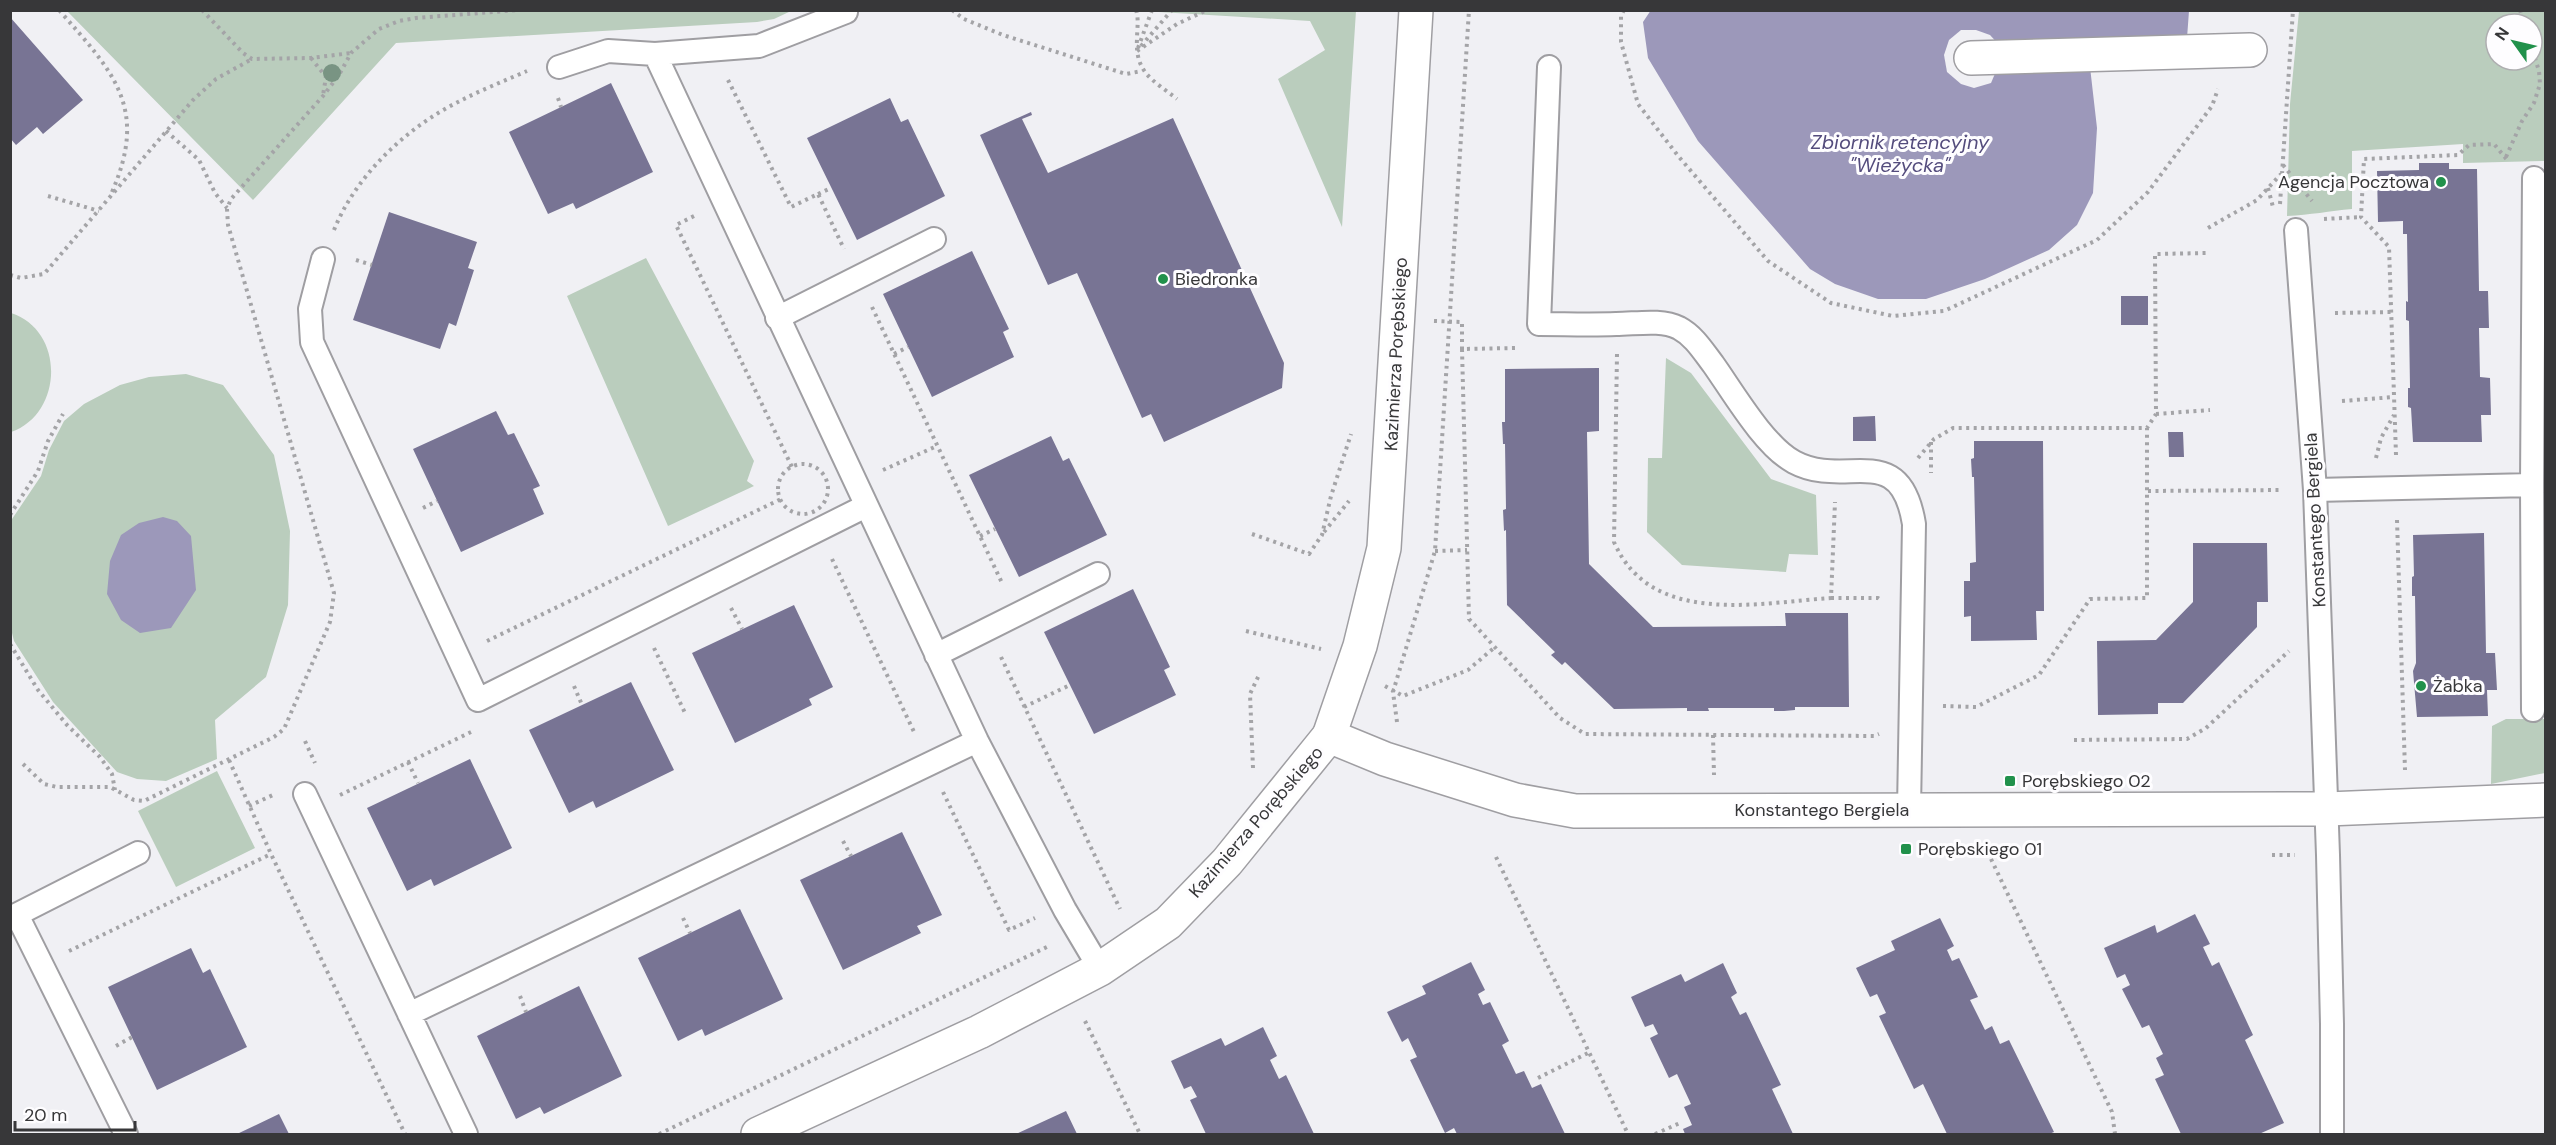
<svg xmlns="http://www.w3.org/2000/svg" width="2556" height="1145" viewBox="0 0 2556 1145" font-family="'DM Sans',sans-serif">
	<rect width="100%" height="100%" fill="#f0f0f4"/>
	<path fill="#bacdbd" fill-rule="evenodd" d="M 67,11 L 791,11 L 774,19 L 757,22 L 396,43 L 253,200 Z
		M 1142,11 L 1356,11 L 1342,227 L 1278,79 L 1325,50 L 1310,21 Z
		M 2299,11 L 2545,11 L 2545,161 L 2463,163 L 2463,144 L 2352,151 L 2352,209 C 2330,211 2310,215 2287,216 L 2290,104 ZM 2496,24 L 2532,24 L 2532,60 L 2496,60 Z
		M 646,258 L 754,461 L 747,481 L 754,486 L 668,526 L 567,296 Z
		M 11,313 C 66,331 63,414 11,432 Z
		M 1666,358 L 1691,373 L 1771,479 L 1816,495 L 1818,555 L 1789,554 L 1786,572 L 1682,565 L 1647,532 L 1648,458 L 1662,458 Z
		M 186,374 L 223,385 L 274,455 L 290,531 L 288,605 L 266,677 L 215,720 L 217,759 L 166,781 L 137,779 L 117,772 L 53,702 L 14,641 L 10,625 L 10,522 L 41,476 L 49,450 L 64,421 L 84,404 L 120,385 L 149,377 Z
		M 2506,719 L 2545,719 L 2545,773 L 2491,784 L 2492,726 Z
		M 217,771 L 255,848 L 176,887 L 138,811 Z"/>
	<path fill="#9c98ba" d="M 1651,10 L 2189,11 L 2187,38 L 2090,67 L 2097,128 L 2093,193 L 2077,225 L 2049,250 L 1985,279 L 1926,299 L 1878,299 L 1835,284 L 1810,269 L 1698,141 L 1648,58 L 1643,22 Z
		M 163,517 L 177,521 L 191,536 L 196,590 L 171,628 L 140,633 L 121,620 L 107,594 L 110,561 L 121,535 L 139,523 Z"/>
	<path fill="#f0f0f4" d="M 1961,30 L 1976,30 L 1990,35 L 2001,47 L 1997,69 L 1991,83 L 1974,88 L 1961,84 L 1947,72 L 1944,55 L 1949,40 Z"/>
	<path fill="#787494" d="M 10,17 L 83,100 L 43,134 L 37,127 L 16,145 L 10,138 Z
		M 611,83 L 653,172 L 576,209 L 573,203 L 548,214 L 509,132 Z
		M 890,98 L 901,122 L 908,119 L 945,196 L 857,240 L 807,138 Z
		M 1031,112 L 1032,115 L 1022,119 L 1048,173 L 1173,118 L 1284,363 L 1282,388 L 1164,442 L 1151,414 L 1142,418 L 1077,273 L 1048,285 L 980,135 Z
		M 2419,163 L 2449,163 L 2449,169 L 2477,169 L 2479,291 L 2488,291 L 2489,328 L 2479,328 L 2480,377 L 2490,378 L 2491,415 L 2481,415 L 2482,442 L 2413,442 L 2411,408 L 2408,407 L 2408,388 L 2410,388 L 2409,321 L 2406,320 L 2406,301 L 2408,302 L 2407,234 L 2403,234 L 2403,221 L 2378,222 L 2377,171 L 2419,170 Z
		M 389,212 L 477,242 L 468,268 L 474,270 L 456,326 L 449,323 L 440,349 L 353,320 Z
		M 972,251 L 1009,329 L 1003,332 L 1014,357 L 932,397 L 883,294 Z
		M 2121,296 L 2148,296 L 2148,325 L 2121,325 Z
		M 1599,368 L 1599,431 L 1587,432 L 1589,564 L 1653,627 L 1786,626 L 1785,613 L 1848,613 L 1849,707 L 1795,707 L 1795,710 L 1784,711 L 1774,711 L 1774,708 L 1708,708 L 1709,711 L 1687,711 L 1687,708 L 1614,709 L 1565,662 L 1562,665 L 1551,655 L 1555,652 L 1507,605 L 1506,530 L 1504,531 L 1503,510 L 1506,509 L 1505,444 L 1503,444 L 1502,422 L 1505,422 L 1505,369 Z
		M 496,411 L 508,435 L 514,433 L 540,486 L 533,489 L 544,514 L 461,552 L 413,449 Z
		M 1875,416 L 1876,441 L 1853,441 L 1853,417 Z
		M 2168,432 L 2183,432 L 2184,457 L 2169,457 Z
		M 1051,436 L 1063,461 L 1069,458 L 1107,535 L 1019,577 L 969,475 Z
		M 1974,441 L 2043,441 L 2044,611 L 2036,611 L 2037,640 L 1971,641 L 1971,616 L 1964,617 L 1964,581 L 1970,581 L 1970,563 L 1976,562 L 1974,477 L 1972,477 L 1971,459 L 1974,458 Z
		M 2484,533 L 2486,653 L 2495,653 L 2497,690 L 2487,690 L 2488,716 L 2417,717 L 2413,671 L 2416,663 L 2415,596 L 2412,596 L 2412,577 L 2414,576 L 2413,535 Z
		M 2193,543 L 2267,543 L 2268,602 L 2257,602 L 2257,627 L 2183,703 L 2158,703 L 2158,714 L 2098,715 L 2097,641 L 2156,640 L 2193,602 Z
		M 1133,589 L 1170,667 L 1164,670 L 1176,695 L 1094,734 L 1044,632 Z
		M 794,605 L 833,687 L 809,699 L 812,705 L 735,743 L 692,653 Z
		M 631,682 L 674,770 L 596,808 L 593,801 L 569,813 L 529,730 Z
		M 470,759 L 512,848 L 434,886 L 431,879 L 407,891 L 367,808 Z
		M 902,832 L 942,915 L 917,926 L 921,933 L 843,970 L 800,880 Z
		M 740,909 L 783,999 L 705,1036 L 702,1029 L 678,1041 L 638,958 Z
		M 2195,914 L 2210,944 L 2203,947 L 2212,966 L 2219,962 L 2253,1035 L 2245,1040 L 2284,1123 L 2259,1134 L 2181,1134 L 2155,1079 L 2164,1075 L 2156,1058 L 2163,1054 L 2149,1025 L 2142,1028 L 2122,989 L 2130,985 L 2125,974 L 2117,978 L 2104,948 L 2155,925 L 2157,933 Z
		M 1940,918 L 1954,946 L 1947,950 L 1952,961 L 1959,958 L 1978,997 L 1970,1000 L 1985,1030 L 1992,1026 L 2000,1044 L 2009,1040 L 2054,1132 L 2049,1134 L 1947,1134 L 1923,1084 L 1914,1089 L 1879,1016 L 1886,1013 L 1877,994 L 1870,997 L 1856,968 L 1895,950 L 1891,941 Z
		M 191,948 L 203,973 L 210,969 L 247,1047 L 157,1090 L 108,987 Z
		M 1471,962 L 1485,990 L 1478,994 L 1483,1005 L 1490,1002 L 1509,1041 L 1502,1045 L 1516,1074 L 1524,1071 L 1532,1088 L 1541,1084 L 1565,1134 L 1457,1134 L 1454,1128 L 1445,1133 L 1410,1060 L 1417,1057 L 1408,1038 L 1402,1042 L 1387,1012 L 1426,994 L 1422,986 Z
		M 1723,963 L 1737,993 L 1731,997 L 1740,1015 L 1746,1012 L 1781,1085 L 1772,1089 L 1793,1134 L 1685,1134 L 1683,1129 L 1692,1125 L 1684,1107 L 1691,1104 L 1677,1074 L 1669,1078 L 1650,1038 L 1658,1034 L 1653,1024 L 1645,1027 L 1631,997 L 1681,974 L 1685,982 Z
		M 579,986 L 622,1076 L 544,1114 L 540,1107 L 516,1119 L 477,1036 Z
		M 1263,1027 L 1277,1056 L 1270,1060 L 1279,1079 L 1286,1075 L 1314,1134 L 1206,1134 L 1190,1100 L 1197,1097 L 1191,1086 L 1184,1089 L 1171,1061 L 1221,1038 L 1225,1046 Z
		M 1066,1111 L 1077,1134 L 1016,1134 Z
		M 279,1114 L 289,1134 L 237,1134 Z"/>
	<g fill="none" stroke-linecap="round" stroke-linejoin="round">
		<defs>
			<path id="service" d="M 655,54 L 977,741 L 1065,910 L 1100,969
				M 559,67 L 608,51 L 655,54 L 759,46 L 846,12
				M 1549,67 L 1539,324 C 1564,324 1590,325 1616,324 C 1636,324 1661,319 1679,328 C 1694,336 1703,351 1713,364 C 1733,392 1764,446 1794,462 C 1846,490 1900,438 1914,524 L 1909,809
				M 2296,230 L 2315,490 L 2328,855 L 2332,1024 L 2332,1134
				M 323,259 L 310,309 L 312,342 L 478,700 L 866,506
				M 777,318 L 934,239
				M 2532,485 L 2533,710
				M 2315,490 L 2532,485 L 2534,178
				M 936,655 L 1098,574
				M 305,794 L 466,1134
				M 17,915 L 126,1134
				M 10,918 L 138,853
				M 409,1014 L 977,741"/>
			<path id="pedestrian" d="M 1971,58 L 2250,50"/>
			<path id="minor" d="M 758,1134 L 979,1032 L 1100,969 L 1168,923 L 1227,862 L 1329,736"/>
			<path id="tertiary" d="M 1416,10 L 1384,548 L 1360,646 L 1329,736 L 1385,759 L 1515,800 L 1575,811 L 2327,809 L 2546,800"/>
		</defs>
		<use href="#service" stroke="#9f9ea2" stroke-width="26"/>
		<use href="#pedestrian" stroke="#9f9ea2" stroke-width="36"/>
		<use href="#minor" stroke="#9f9ea2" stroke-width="36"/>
		<use href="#tertiary" stroke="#9f9ea2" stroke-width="36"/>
		<path stroke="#a4a4a7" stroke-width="4" stroke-dasharray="3 4.5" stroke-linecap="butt" d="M 59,10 C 113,72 149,107 112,192
			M 202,10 L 243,53 L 252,59 L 311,58 L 351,53
			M 952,10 L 964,19 L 1003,35 L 1126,74 L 1142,71
			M 1136,10 C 1139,19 1137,29 1137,39 C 1135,73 1153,80 1177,99
			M 1624,10 L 1621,16 L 1621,42 L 1638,104 L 1679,157 L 1768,261 L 1831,303 L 1893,316 L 1944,311 L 2097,240 L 2148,192 L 2212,106 L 2218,89
			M 2520,10 L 2524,24
			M 1141,46 L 1172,10
			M 1138,48 L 1152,10
			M 1137,51 L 1177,24 L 1207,10
			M 311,58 L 326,77 L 323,95
			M 728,80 L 791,207 L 818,194 L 844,249
			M 558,98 L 561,107
			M 166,131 L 199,160 L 215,193 L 227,208
			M 2506,157 L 2522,121 L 2534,103 L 2540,84 L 2539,71 L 2532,49
			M 2283,165 L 2312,201
			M 2268,188 L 2273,207
			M 818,194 L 831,188
			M 48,196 L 99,211
			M 2280,204 L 2293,10
			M 694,216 L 676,225 L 792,467
			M 2324,219 L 2361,217
			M 2208,228 L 2257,200 L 2281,174
			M 334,230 C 356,175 407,127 460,101 C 481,90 504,81 527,71
			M 356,260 L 372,265
			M 10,275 L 21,278 L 44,274 L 193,100 L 216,79 L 252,59
			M 872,307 L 1003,585
			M 2335,313 L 2392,312
			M 1434,321 L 1462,322 L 1462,349 L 1516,348
			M 1462,349 L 1469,619 L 1560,718 L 1585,734 L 1874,736 L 1879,734
			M 894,354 L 908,347
			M 1617,354 L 1614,542 C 1651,627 1756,603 1831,598 L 1835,502
			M 2342,401 L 2394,397
			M 2156,414 L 2210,410
			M 1931,442 L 1931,473
			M 2396,455 L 2389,247 L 2361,217 L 2364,159 L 2458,155 L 2469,145 L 2494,144 L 2508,161
			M 1918,458 L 1934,439 L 1953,428 L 2147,428 L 2156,414 L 2155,254 L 2209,253
			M 2376,458 L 2381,438 L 2394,415
			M778 489a25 25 0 1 1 50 0a25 25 0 1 1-50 0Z
			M 883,470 L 937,446
			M 2148,491 L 2283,490
			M 423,508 L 437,501
			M 10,515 L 38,471 L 48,441 L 63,414
			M 2397,520 L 2405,770
			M 1324,532 L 1349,501
			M 1252,534 L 1309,554 L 1322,535 L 1331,496 L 1351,434
			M 980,536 L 995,529
			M 1435,551 L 1467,550
			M 832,559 L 915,734
			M 1831,598 L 1878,598 L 1881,600
			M 731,608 L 742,629
			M 1246,631 L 1321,649
			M 487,641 L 781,499
			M 10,644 L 38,690 L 67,725 L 100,757 L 112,774 L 115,790
			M 654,648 L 686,715
			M 1001,657 L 1120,909
			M 574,686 L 582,705
			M 1385,686 L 1403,696 L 1468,670 L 1495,647
			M 1943,706 L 1976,707 L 2039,675 L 2090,599 L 2147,598 L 2147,428
			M 1024,707 L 1070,685
			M 1397,722 L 1393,692 L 1435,551 L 1469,10
			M 1713,735 L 1714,775
			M 2074,740 L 2187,739 L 2206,728 L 2289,651
			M 305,741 L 315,763
			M 229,760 L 271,854 L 405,1134
			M 408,762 L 418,783
			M 23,764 L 44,784 L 57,787 L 110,787 L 134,800 L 144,801 L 274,737 L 284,729 L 330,622 L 334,593 L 228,225 L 227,209 L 231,199 L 323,96 L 339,75 L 351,53 L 379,29 L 399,21 L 416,18 L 519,10
			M 1253,768 L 1250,694 L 1259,675
			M 943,792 L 1009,930 L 1035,918
			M 340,795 L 471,732
			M 249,806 L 275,794
			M 843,841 L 851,856
			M 2272,855 L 2295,855
			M 1496,857 L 1628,1134
			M 1991,859 L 2112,1112 L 2115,1134
			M 683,918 L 690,933
			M 69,951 L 271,854
			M 520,996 L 526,1012
			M 1085,1021 L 1140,1134
			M 116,1046 L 132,1037
			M 1538,1078 L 1590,1052
			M 659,1134 L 1049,946
			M 1655,1134 L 1680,1123"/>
		<use href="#service" stroke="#fff" stroke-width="22"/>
		<use href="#pedestrian" stroke="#fff" stroke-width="33"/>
		<use href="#minor" stroke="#fff" stroke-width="33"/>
		<use href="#tertiary" stroke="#fff" stroke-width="33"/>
	</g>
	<circle fill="#799483" cx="332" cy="73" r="9"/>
	<g fill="#21914b" stroke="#fefdff" stroke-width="2">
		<circle cx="2441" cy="182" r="6"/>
		<circle cx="1163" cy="279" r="6"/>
		<circle cx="2421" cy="686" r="6"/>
		<rect x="2004" y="775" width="12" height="12" rx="3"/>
		<rect x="1900" y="843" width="12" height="12" rx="3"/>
	</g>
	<g text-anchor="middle" stroke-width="6" stroke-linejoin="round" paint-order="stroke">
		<g font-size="18" fill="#373739" stroke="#fefdff" text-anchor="start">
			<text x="2429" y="188" text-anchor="end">Agencja Pocztowa</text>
			<text x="1175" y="285">Biedronka</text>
			<text x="2433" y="692">Żabka</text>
			<text x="2022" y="787">Porębskiego 02</text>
			<text x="1918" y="855">Porębskiego 01</text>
		</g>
		<g font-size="18" fill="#373739" stroke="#fefdff">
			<text transform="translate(1396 354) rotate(-87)" y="6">Kazimierza Porębskiego</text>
			<text transform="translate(2315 520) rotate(-93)" y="6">Konstantego Bergiela</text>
			<text x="1822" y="816">Konstantego Bergiela</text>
			<text transform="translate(1256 822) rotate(-49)" y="6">Kazimierza Porębskiego</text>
		</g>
		<g font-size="20" font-style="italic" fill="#544c7d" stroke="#fefdff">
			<text x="1900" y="149">Zbiornik retencyjny<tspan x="1900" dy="23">"Wieżycka"</tspan></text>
		</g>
	</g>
	<rect width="2556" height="1145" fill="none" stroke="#373739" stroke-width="24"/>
	<g transform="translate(2514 42) rotate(304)"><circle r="28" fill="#fefdff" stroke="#aeaeb0" stroke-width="1.5"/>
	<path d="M0-4.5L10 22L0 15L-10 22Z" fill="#21914b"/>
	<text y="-9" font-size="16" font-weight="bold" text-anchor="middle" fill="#373739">N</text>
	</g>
	<path d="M15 1121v9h120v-9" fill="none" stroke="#373739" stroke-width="3"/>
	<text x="24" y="1121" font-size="18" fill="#373739" stroke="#fefdff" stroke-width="4.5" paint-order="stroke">20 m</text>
</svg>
